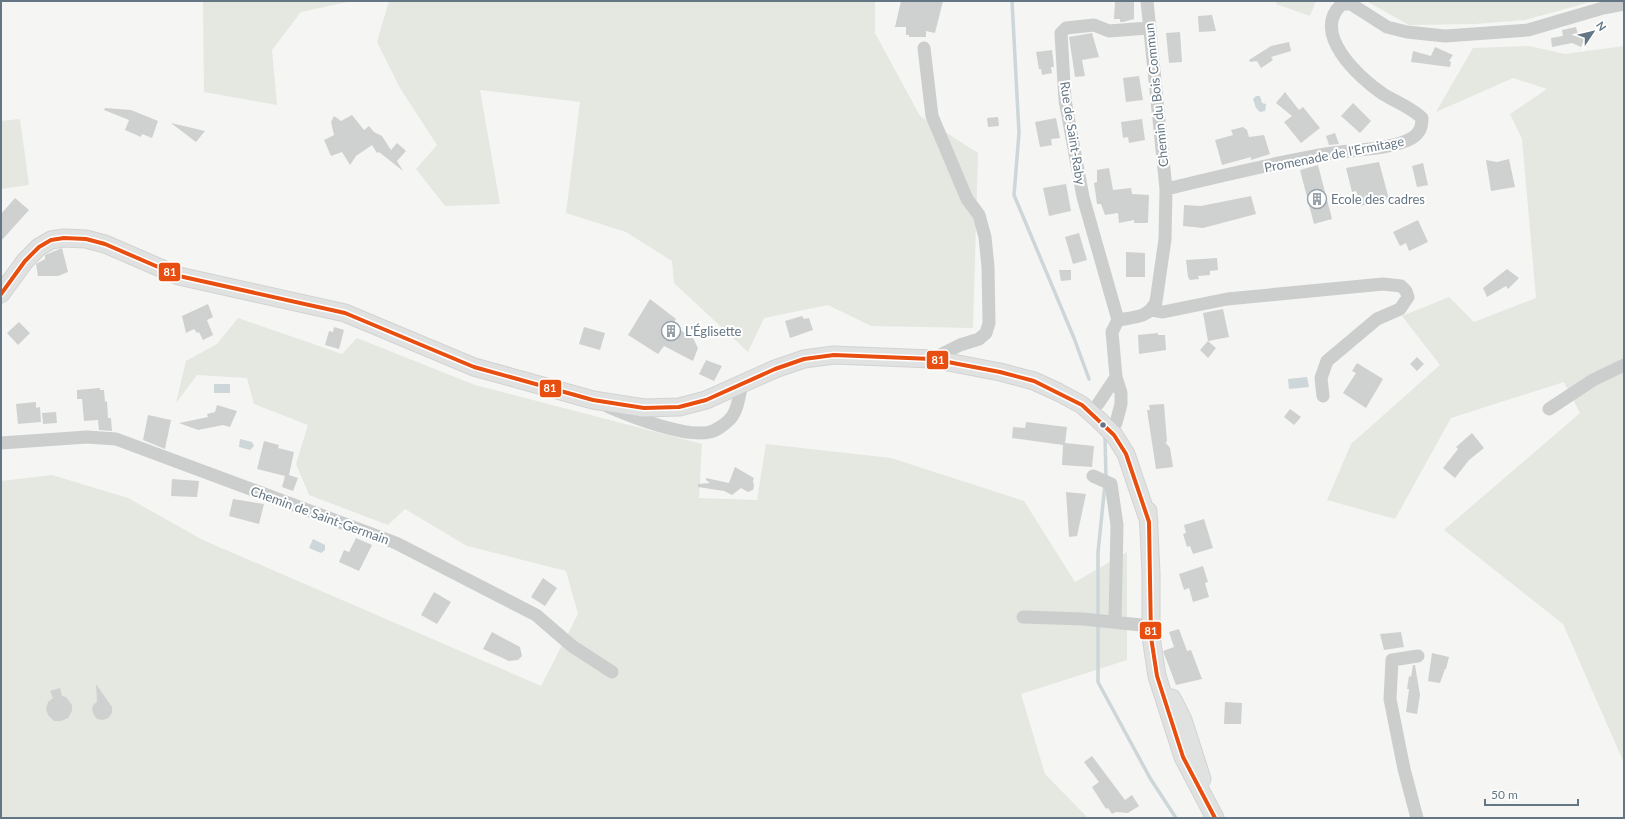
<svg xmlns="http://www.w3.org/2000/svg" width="1625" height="819" viewBox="0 0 1625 819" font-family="Lato,sans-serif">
	<rect width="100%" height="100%" fill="#f5f5f3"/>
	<path fill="#e4e8e1" d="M 203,1 L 352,1 L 301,12 L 272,50 L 277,105 L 204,92 Z
		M 389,1 L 875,1 L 875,33 L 920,116 L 978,153 L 973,328 L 871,326 L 828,305 L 764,318 L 748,352 L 674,283 L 672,261 L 626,232 L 566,213 L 580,102 L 480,90 L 500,204 L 445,206 L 416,169 L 437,145 L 400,88 L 377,42 Z
		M 1276,1 L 1316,1 L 1310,16 L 1276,4 Z
		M 1366,1 L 1594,1 L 1525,20 L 1475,24 L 1409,25 Z
		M 1529,46 L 1565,54 L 1624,46 L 1624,763 L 1563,624 L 1444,530 L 1580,413 L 1564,382 L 1451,418 L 1395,519 L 1327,500 L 1351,444 L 1440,365 L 1402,316 L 1449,297 L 1474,322 L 1536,298 L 1522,139 L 1510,114 L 1547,89 L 1513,78 L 1436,112 L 1473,48 Z
		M 20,119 L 29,185 L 1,189 L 1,121 Z
		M 238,318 L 342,354 L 357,338 L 475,385 L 702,444 L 699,498 L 757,500 L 766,444 L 891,458 L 1024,501 L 1075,582 L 1127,552 L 1127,660 L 1021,694 L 1045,774 L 1088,818 L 1,818 L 1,481 L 52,475 L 128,498 L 203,540 L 541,686 L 578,614 L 566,571 L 467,546 L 405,509 L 388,525 L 309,495 L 296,464 L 308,425 L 254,404 L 247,378 L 197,375 L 176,403 L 186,361 L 217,344 Z"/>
	<path fill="#cdd6d8" d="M 1256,96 L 1260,96 L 1262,103 L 1266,104 L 1265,111 L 1260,112 L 1256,108 L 1253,99 Z
		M 1307,377 L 1309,387 L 1289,389 L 1288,379 Z
		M 214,384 L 230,384 L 230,393 L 214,393 Z
		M 240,439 L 252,442 L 254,446 L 250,450 L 239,447 Z
		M 313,539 L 325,545 L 325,550 L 321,553 L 309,548 Z"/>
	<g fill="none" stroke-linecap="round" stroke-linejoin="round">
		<path stroke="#cdd6d8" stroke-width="3.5" d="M 1012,1 L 1019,133 L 1014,195 L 1074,338 L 1089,379
			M 1105,437 L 1106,478
			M 1098,617 L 1098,552 L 1105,484
			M 1098,624 L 1098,682 L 1150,778 L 1176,818"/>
	</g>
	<path fill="#cfd1d0" d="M 901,1 L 943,1 L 935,33 L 926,31 L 926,37 L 909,37 L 909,35 L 906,35 L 906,27 L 895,27 Z
		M 1115,1 L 1134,2 L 1134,19 L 1123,22 L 1120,22 L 1120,19 L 1114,19 Z
		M 1212,15 L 1216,31 L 1199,32 L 1198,16 Z
		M 1576,27 L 1578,35 L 1585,38 L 1581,47 L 1572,43 L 1552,47 L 1551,38 L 1563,36 L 1562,30 Z
		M 1180,32 L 1182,62 L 1169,63 L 1166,33 Z
		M 1092,33 L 1099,57 L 1082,60 L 1085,76 L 1075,77 L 1069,37 Z
		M 1289,42 L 1291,51 L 1271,57 L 1273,60 L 1261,68 L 1257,61 L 1250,62 L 1249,60 L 1271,46 Z
		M 1435,47 L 1453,55 L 1449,61 L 1451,62 L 1450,67 L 1411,62 L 1413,51 L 1431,56 Z
		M 1052,50 L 1054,67 L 1051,67 L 1052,73 L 1042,75 L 1041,69 L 1039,69 L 1036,52 Z
		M 1139,76 L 1143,100 L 1126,102 L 1123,78 Z
		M 1285,92 L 1299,110 L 1303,107 L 1320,128 L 1301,143 L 1284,122 L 1292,116 L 1276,103 Z
		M 1353,103 L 1371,121 L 1360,133 L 1341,116 Z
		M 105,108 L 131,110 L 158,121 L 152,138 L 142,134 L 141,137 L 125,130 L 129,120 L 104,110 Z
		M 352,115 L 364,130 L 369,126 L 374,132 L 382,136 L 391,150 L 397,143 L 406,151 L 397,161 L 403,171 L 379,152 L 377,153 L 372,145 L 356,156 L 350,165 L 342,152 L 331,156 L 324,140 L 334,135 L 331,122 L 334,116 L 341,121 Z
		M 998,117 L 999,126 L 988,127 L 987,118 Z
		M 1056,118 L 1060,138 L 1051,139 L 1052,145 L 1040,147 L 1035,122 Z
		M 1142,119 L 1145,140 L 1129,143 L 1128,137 L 1123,138 L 1121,122 Z
		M 171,123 L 205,131 L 196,142 Z
		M 1243,127 L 1247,130 L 1249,137 L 1264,135 L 1270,154 L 1251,160 L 1251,157 L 1222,165 L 1215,140 L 1233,135 L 1231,130 Z
		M 1335,133 L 1339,144 L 1329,145 L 1326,136 Z
		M 1509,159 L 1515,187 L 1491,191 L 1486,160 L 1497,162 Z
		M 1379,162 L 1389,199 L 1360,206 L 1357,193 L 1356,191 L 1352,192 L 1346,168 Z
		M 1423,163 L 1428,185 L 1417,187 L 1412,166 Z
		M 1318,165 L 1332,219 L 1314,224 L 1300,170 Z
		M 1109,168 L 1113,190 L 1131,188 L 1132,194 L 1149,195 L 1148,223 L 1134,223 L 1134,220 L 1119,223 L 1118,213 L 1105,215 L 1101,204 L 1097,204 L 1094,183 L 1097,182 L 1097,170 Z
		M 1066,184 L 1071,211 L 1049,216 L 1043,188 Z
		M 1251,196 L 1256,214 L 1203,228 L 1183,226 L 1184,205 L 1201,206 Z
		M 15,198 L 29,210 L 1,241 L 1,214 Z
		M 1418,220 L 1428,242 L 1409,251 L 1406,243 L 1400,246 L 1393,232 Z
		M 1079,233 L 1087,260 L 1073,264 L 1065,237 Z
		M 62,248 L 68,272 L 58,276 L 38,276 L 36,264 L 45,259 L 45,255 Z
		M 1126,252 L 1145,253 L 1145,277 L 1126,277 Z
		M 1217,258 L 1218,270 L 1210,271 L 1210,275 L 1198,276 L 1199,279 L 1190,280 L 1188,277 L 1186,260 Z
		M 1507,269 L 1519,278 L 1508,289 L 1506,286 L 1487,297 L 1483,288 Z
		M 1059,270 L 1071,270 L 1071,280 L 1061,281 Z
		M 650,299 L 676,319 L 672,325 L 693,338 L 698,348 L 693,361 L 664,346 L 658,354 L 628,335 Z
		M 208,304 L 213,317 L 207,320 L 213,335 L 203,340 L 199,332 L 197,333 L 194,329 L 186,333 L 182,316 Z
		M 1223,309 L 1229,337 L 1208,341 L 1203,313 Z
		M 802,316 L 804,319 L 809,318 L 813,330 L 790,338 L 785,321 Z
		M 19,322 L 30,333 L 18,345 L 7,333 Z
		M 334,327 L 344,330 L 339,349 L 325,345 L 329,331 L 333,332 Z
		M 584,327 L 605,333 L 600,350 L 579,344 Z
		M 1158,333 L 1158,335 L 1165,335 L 1166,350 L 1139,354 L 1138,335 Z
		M 1208,341 L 1216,348 L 1208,358 L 1200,350 Z
		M 1417,357 L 1424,364 L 1417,371 L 1410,364 Z
		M 706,360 L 722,366 L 714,381 L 699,374 Z
		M 1357,363 L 1383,379 L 1366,408 L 1343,393 L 1356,373 L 1352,371 Z
		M 100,388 L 100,390 L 104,390 L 105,402 L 107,401 L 108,418 L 111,418 L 112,431 L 99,430 L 98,420 L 84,421 L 82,399 L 77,399 L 77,390 Z
		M 36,402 L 36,408 L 40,407 L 41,422 L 18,424 L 16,404 Z
		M 1164,404 L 1167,442 L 1165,442 L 1170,448 L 1173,467 L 1156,469 L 1147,410 L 1150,410 L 1149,405 Z
		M 217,405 L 237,411 L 230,427 L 223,425 L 198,430 L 179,423 L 208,417 L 207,414 L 215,412 Z
		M 1290,409 L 1301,417 L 1294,425 L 1284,417 Z
		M 56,412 L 57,423 L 43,424 L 42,413 Z
		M 148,415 L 171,420 L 165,449 L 143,440 Z
		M 1026,422 L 1067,427 L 1065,443 L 1094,446 L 1092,467 L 1062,465 L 1063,445 L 1012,438 L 1013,427 L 1025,428 Z
		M 1472,433 L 1484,448 L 1469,460 L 1455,478 L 1443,468 L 1458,449 L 1456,447 Z
		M 264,441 L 279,445 L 278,448 L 294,452 L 289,475 L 298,478 L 293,491 L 282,487 L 285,476 L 257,469 Z
		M 735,467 L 754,478 L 753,481 L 754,486 L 753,490 L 748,492 L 741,488 L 732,495 L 724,491 L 698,487 L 698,484 L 710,483 L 706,480 L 706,478 L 729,483 Z
		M 172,479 L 199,481 L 197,497 L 171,496 Z
		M 1066,492 L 1086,494 L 1077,536 L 1069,537 Z
		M 233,499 L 264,504 L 259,524 L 229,516 Z
		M 1204,519 L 1213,548 L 1193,554 L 1190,546 L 1187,547 L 1183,534 L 1186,533 L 1184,525 Z
		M 356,538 L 372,545 L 359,571 L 339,562 L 344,550 L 349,552 Z
		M 1203,566 L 1208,582 L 1205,583 L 1209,597 L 1193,602 L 1189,588 L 1184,590 L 1179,574 Z
		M 543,578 L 557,588 L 545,606 L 531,597 Z
		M 434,592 L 451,602 L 437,624 L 421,615 Z
		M 1179,629 L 1187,651 L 1191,650 L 1202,679 L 1176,685 L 1163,651 L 1174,647 L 1169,632 Z
		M 492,632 L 520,647 L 522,656 L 518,660 L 509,661 L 483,649 Z
		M 1401,632 L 1404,647 L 1384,650 L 1380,634 Z
		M 1432,653 L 1449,657 L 1446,669 L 1445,669 L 1440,683 L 1428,681 Z
		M 1413,665 L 1415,665 L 1420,695 L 1417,714 L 1406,712 L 1409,689 L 1407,689 L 1409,676 L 1411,677 Z
		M 96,684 L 112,707 L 112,713 L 108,718 L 103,720 L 97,719 L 94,715 L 92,710 L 93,705 L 97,702 Z
		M 60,688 L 62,696 L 66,697 L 72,705 L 72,711 L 68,718 L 61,721 L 54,721 L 48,715 L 46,709 L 48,702 L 53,698 L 50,691 Z
		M 1225,702 L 1242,703 L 1241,724 L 1224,724 Z
		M 1092,756 L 1125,800 L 1132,795 L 1139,806 L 1128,813 L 1116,812 L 1112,814 L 1108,808 L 1106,809 L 1092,787 L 1099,782 L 1084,762 Z"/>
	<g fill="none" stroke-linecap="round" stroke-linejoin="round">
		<defs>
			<path id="major" d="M 1,294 L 25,261 L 39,247 L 51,240 L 64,238 L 86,239 L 105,244 L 179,276 L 345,313 L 474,367 L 593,400 L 644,408 L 679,407 L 706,400 L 775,369 L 804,359 L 834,355 L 932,359 L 1000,372 L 1034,381 L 1058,392 L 1082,405 L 1099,420 L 1114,435 L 1126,454 L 1149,522
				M 1148,511 L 1151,573 L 1151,637 L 1157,676 L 1183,757 L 1215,818
				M 1172,698 L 1183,720 L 1202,779"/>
		</defs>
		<use href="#major" stroke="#d2d3d2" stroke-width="19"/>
		<path stroke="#cccece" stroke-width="13" d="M 1147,1 L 1166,189
			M 924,48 L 932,116 L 967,199 L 979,215 L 985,237 L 988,267 L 989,323 L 986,333 L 979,339 L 960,345 L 932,359
			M 1152,310 L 1163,312 L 1227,299 L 1383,284 L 1401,286 L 1406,291 L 1408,297 L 1400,309 L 1377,319 L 1327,361 L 1321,378 L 1323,396
			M 1118,320 L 1083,197 L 1065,100 L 1061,33 L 1066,28 L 1094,25 L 1109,31 L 1148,28
			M 1098,404 L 1116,377
			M 609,407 C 632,417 686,438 710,432 C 715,431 724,425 728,421 C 738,413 739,395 742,384
			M 1549,409 L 1593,380 L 1624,365
			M 1116,423 L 1121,404 L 1121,393 L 1116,377 L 1112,332 L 1118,320 C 1135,317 1148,318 1156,302 L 1165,239 L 1166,189 C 1221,176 1276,162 1332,153 C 1353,150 1394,149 1412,138 C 1420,133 1422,127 1422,118 C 1410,107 1396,102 1383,94 C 1358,77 1310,32 1342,4 L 1351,4 L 1387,27 L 1407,32 L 1445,36 L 1528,30 L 1603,8 L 1624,4
			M 1,443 L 87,437 L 116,439 L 396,543 L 536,615 L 572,646 L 612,672
			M 1093,476 L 1111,484 L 1117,525 L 1115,622
			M 1023,617 L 1083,619 L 1151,626
			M 1417,818 L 1404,769 L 1390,699 L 1392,660 L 1418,656"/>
		<use href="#major" stroke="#e0e1e1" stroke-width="17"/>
		<defs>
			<path id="bus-1" d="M 1,294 L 25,261 L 39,247 L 51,240 L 64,238 L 86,239 L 105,244 L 179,276 L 345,313 L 474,367 L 593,400 L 644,408 L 679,407 L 706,400 L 775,369 L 804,359 L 834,355 L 932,359 L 1000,372 L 1034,381 L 1082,405 L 1114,435 L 1126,454 L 1149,522 L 1151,637 L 1157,676 L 1183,757 L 1215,818"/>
		</defs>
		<use href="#bus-1" stroke="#fff" stroke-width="7"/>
		<use href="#bus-1" stroke="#e84e0f" stroke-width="4"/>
	</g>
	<defs>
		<symbol id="building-ring" viewBox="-11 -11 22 22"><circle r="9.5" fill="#fff" stroke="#97a2ab" stroke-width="1.5"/><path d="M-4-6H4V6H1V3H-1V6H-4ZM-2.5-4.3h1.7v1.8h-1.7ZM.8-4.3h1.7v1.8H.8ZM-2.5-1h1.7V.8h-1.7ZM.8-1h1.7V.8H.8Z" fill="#97a2ab"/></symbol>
	</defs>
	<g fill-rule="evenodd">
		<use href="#building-ring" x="1306" y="188" width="22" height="22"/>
		<use href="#building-ring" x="660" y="320" width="22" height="22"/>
	</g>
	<circle fill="#647684" stroke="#fff" stroke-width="1.5" cx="1103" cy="425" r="3.5"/>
	<g text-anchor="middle" stroke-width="4" stroke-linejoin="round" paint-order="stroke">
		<g font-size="13" fill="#647684" stroke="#fff">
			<text transform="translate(1156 95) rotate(-96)" y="5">Chemin du Bois Commun</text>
			<text transform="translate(1073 133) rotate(81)" y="5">Rue de Saint-Raby</text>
			<text transform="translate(1334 154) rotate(-11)" y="5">Promenade de l'Ermitage</text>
			<text transform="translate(320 515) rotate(20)" y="5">Chemin de Saint-Germain</text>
		</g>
		<g font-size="13" fill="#647684" stroke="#fff" text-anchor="start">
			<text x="1331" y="204">Ecole des cadres</text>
			<text x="685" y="336">L'Églisette</text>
		</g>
	</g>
	<g stroke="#fff" stroke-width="1.5">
		<rect x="158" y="262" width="23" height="20" rx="4" fill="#e84e0f"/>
		<rect x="926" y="350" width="23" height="20" rx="4" fill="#e84e0f"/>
		<rect x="539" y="379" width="23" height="19" rx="4" fill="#e84e0f"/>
		<rect x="1139" y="621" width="23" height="19" rx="4" fill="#e84e0f"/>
	</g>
	<g font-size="11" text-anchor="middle" font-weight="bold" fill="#fff">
		<text x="170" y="276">81</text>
		<text x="938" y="364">81</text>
		<text x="550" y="392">81</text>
		<text x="1151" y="635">81</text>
	</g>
	<rect width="1625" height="819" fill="none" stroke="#647684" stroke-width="4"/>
	<g transform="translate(1593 32) rotate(55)" stroke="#ffffff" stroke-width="3" paint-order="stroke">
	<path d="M0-3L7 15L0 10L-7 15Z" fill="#647684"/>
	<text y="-6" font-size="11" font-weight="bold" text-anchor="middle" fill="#647684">N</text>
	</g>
	<path d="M1485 799v6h93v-6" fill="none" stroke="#647684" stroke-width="2"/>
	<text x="1491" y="799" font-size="12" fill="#647684" stroke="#ffffff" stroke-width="3" paint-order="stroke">50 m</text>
</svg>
